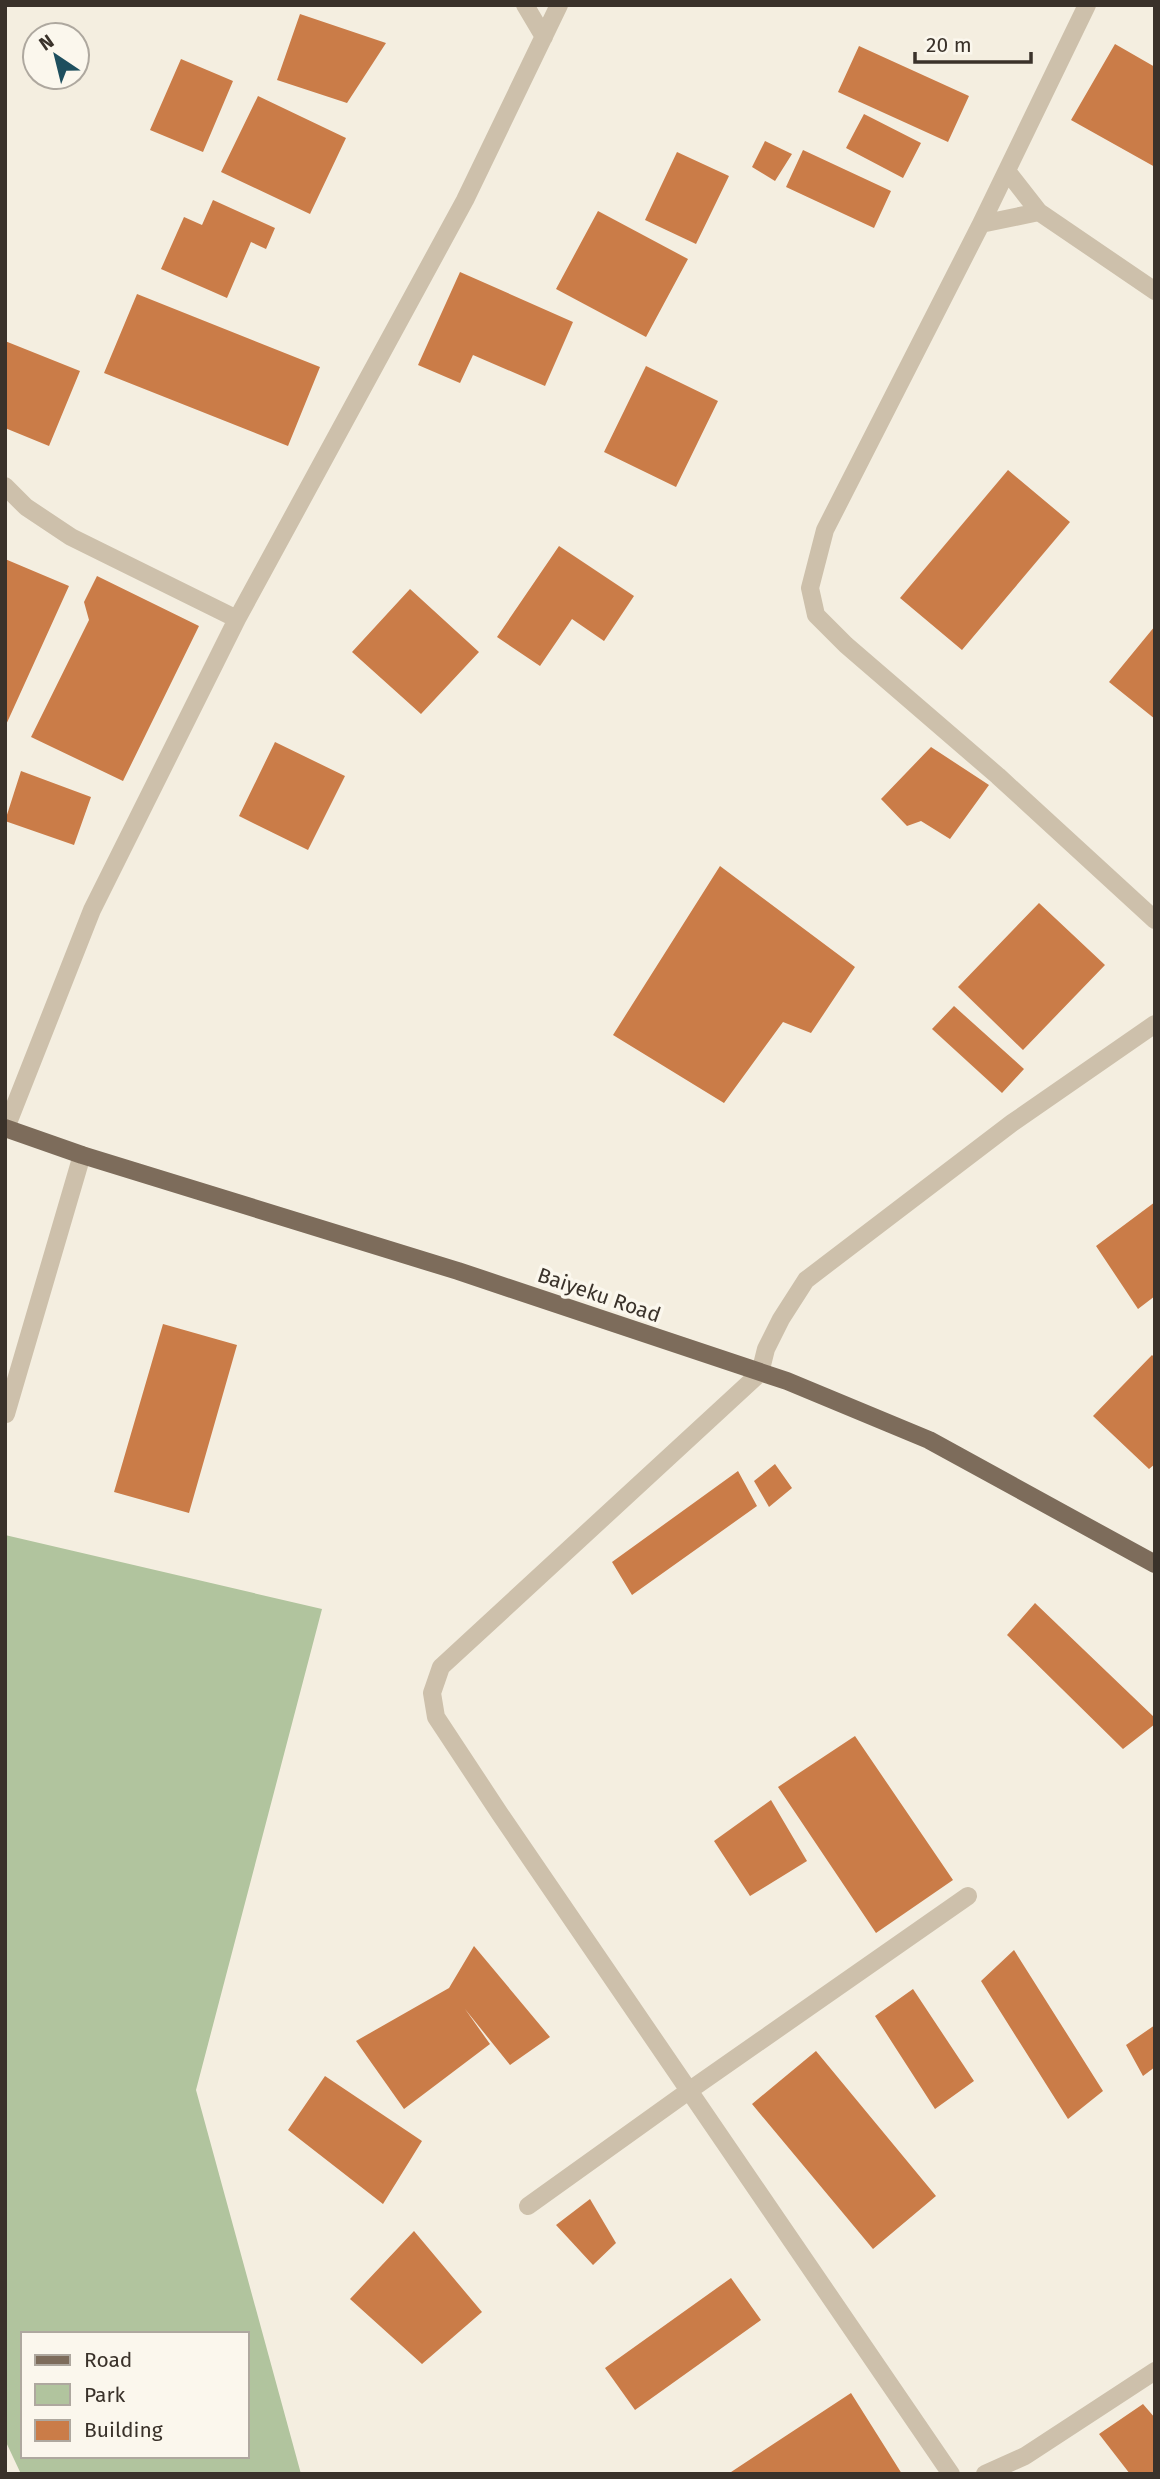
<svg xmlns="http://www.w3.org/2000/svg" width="1160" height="2479" viewBox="0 0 1160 2479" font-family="'Fira Sans',sans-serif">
	<rect width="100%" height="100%" fill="#f4eee0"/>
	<path fill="#b1c49e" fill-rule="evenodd" d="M 5,1535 L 322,1609 L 196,2090 L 301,2474 L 21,2474 L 5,2440 ZM 23,2334 L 247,2334 L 247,2456 L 23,2456 Z"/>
	<path fill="#ca7c48" d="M 300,14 L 386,43 L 347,103 L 277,80 Z
		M 1115,44 L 1155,67 L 1155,167 L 1071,120 Z
		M 859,46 L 969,96 L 948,142 L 838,92 Z
		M 181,59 L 233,81 L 203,152 L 150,130 Z
		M 258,96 L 346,138 L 310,214 L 221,172 Z
		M 864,114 L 921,143 L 903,178 L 846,148 Z
		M 765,141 L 792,154 L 775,181 L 752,167 Z
		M 803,150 L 891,191 L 874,228 L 786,187 Z
		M 677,152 L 729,176 L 696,244 L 645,220 Z
		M 213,200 L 275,228 L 266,249 L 251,242 L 227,298 L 161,269 L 184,217 L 202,225 Z
		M 598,211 L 688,259 L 646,337 L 556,289 Z
		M 460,272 L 573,322 L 545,386 L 473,355 L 460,383 L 418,365 Z
		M 137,294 L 320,367 L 288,446 L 104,373 Z
		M 5,341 L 80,371 L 49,446 L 5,428 Z
		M 646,366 L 718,401 L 676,487 L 604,452 Z
		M 1008,470 L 1070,522 L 962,650 L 900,598 Z
		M 559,546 L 634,596 L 604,641 L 572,619 L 540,666 L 497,637 Z
		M 5,559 L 69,586 L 5,727 Z
		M 97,576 L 199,626 L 123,781 L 31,737 L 89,620 L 84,602 Z
		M 410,589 L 479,652 L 421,714 L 352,652 Z
		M 1155,626 L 1155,719 L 1109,682 Z
		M 275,742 L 345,776 L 308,850 L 239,816 Z
		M 931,747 L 989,785 L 950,839 L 921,821 L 907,826 L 881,799 Z
		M 21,771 L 91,797 L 74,845 L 5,821 Z
		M 720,866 L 855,967 L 811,1033 L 783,1022 L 724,1103 L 613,1035 Z
		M 1039,903 L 1105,965 L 1023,1050 L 958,987 Z
		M 954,1006 L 1024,1069 L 1002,1093 L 932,1029 Z
		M 1155,1202 L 1155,1296 L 1138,1309 L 1096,1246 Z
		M 163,1324 L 237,1345 L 189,1513 L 114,1492 Z
		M 1152,1355 L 1155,1358 L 1155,1464 L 1149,1469 L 1093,1416 Z
		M 775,1464 L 792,1488 L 769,1507 L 754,1481 Z
		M 738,1471 L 757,1506 L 632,1595 L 612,1562 Z
		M 1035,1603 L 1155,1718 L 1155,1724 L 1123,1749 L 1007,1635 Z
		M 855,1736 L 953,1880 L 876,1933 L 778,1787 Z
		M 771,1800 L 807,1861 L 750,1896 L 714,1841 Z
		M 474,1946 L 550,2037 L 510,2065 L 465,2009 L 490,2044 L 404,2109 L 356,2041 L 449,1988 Z
		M 1014,1950 L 1103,2091 L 1068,2119 L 981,1981 Z
		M 913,1989 L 974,2081 L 935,2109 L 875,2016 Z
		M 1155,2025 L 1155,2067 L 1143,2076 L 1126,2045 Z
		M 816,2051 L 936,2196 L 873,2249 L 752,2104 Z
		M 325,2076 L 422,2141 L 383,2204 L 288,2130 Z
		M 590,2199 L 616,2243 L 593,2265 L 556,2225 Z
		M 414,2231 L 482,2312 L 422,2364 L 350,2299 Z
		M 731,2278 L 761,2320 L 635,2410 L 605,2368 Z
		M 851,2393 L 902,2474 L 728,2474 Z
		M 1143,2404 L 1155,2418 L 1155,2474 L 1130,2474 L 1099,2434 Z"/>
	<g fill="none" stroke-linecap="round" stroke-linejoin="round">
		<path stroke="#cdc0ab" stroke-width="18" d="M 525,5 L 544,37
			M 1087,5 L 981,224 L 825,530 L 810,588 L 816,615 L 846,645 L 998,776 L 1155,920
			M 1007,171 L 1039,212 L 1155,291
			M 981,224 L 1039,212
			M 5,486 L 26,507 L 71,537 L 237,619
			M 6,1128 L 92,910 L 237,619 L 465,200 L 559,5
			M 6,1414 L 82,1155
			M 528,2206 L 690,2090 L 968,1896
			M 951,2474 L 500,1814 L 436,1717 L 432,1693 L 441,1667 L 760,1373 L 766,1349 L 781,1319 L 806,1280 L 1012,1123 L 1155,1024
			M 985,2474 L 1025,2456 L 1155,2371"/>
		<path stroke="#7d6c5b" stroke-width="18" d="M 5,1128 L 82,1155 L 458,1271 L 787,1381 L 929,1440 L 1155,1564"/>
	</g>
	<g text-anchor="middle" stroke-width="7" stroke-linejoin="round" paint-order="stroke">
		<g font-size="21" fill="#3a322a" stroke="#fbf7ed">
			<text transform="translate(599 1295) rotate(19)" y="7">Baiyeku Road</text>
		</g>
	</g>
	<rect width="1160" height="2479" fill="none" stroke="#3a322a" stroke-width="14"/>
	<rect x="21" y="2332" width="228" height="126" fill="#fbf7ed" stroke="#aea89f" stroke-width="2"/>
	<rect x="35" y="2355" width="35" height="10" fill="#7d6c5b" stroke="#aea89f" stroke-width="2"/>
	<text x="84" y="2367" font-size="21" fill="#3a322a">Road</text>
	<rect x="35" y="2384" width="35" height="21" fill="#b1c49e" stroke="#aea89f" stroke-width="2"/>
	<text x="84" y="2402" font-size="21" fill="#3a322a">Park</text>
	<rect x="35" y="2420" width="35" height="21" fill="#ca7c48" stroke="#aea89f" stroke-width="2"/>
	<text x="84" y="2437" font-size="21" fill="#3a322a">Building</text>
	<g transform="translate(56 56) rotate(325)"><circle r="33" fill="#fbf7ed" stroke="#aea89f" stroke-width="2"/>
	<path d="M0-5L12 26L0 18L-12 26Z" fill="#1e4f5e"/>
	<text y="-10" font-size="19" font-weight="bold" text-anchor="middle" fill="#3a322a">N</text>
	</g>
	<path d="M915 52v10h116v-10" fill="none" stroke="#3a322a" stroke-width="3.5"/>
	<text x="926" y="52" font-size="21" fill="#3a322a" stroke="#fbf7ed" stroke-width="5" paint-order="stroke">20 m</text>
</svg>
